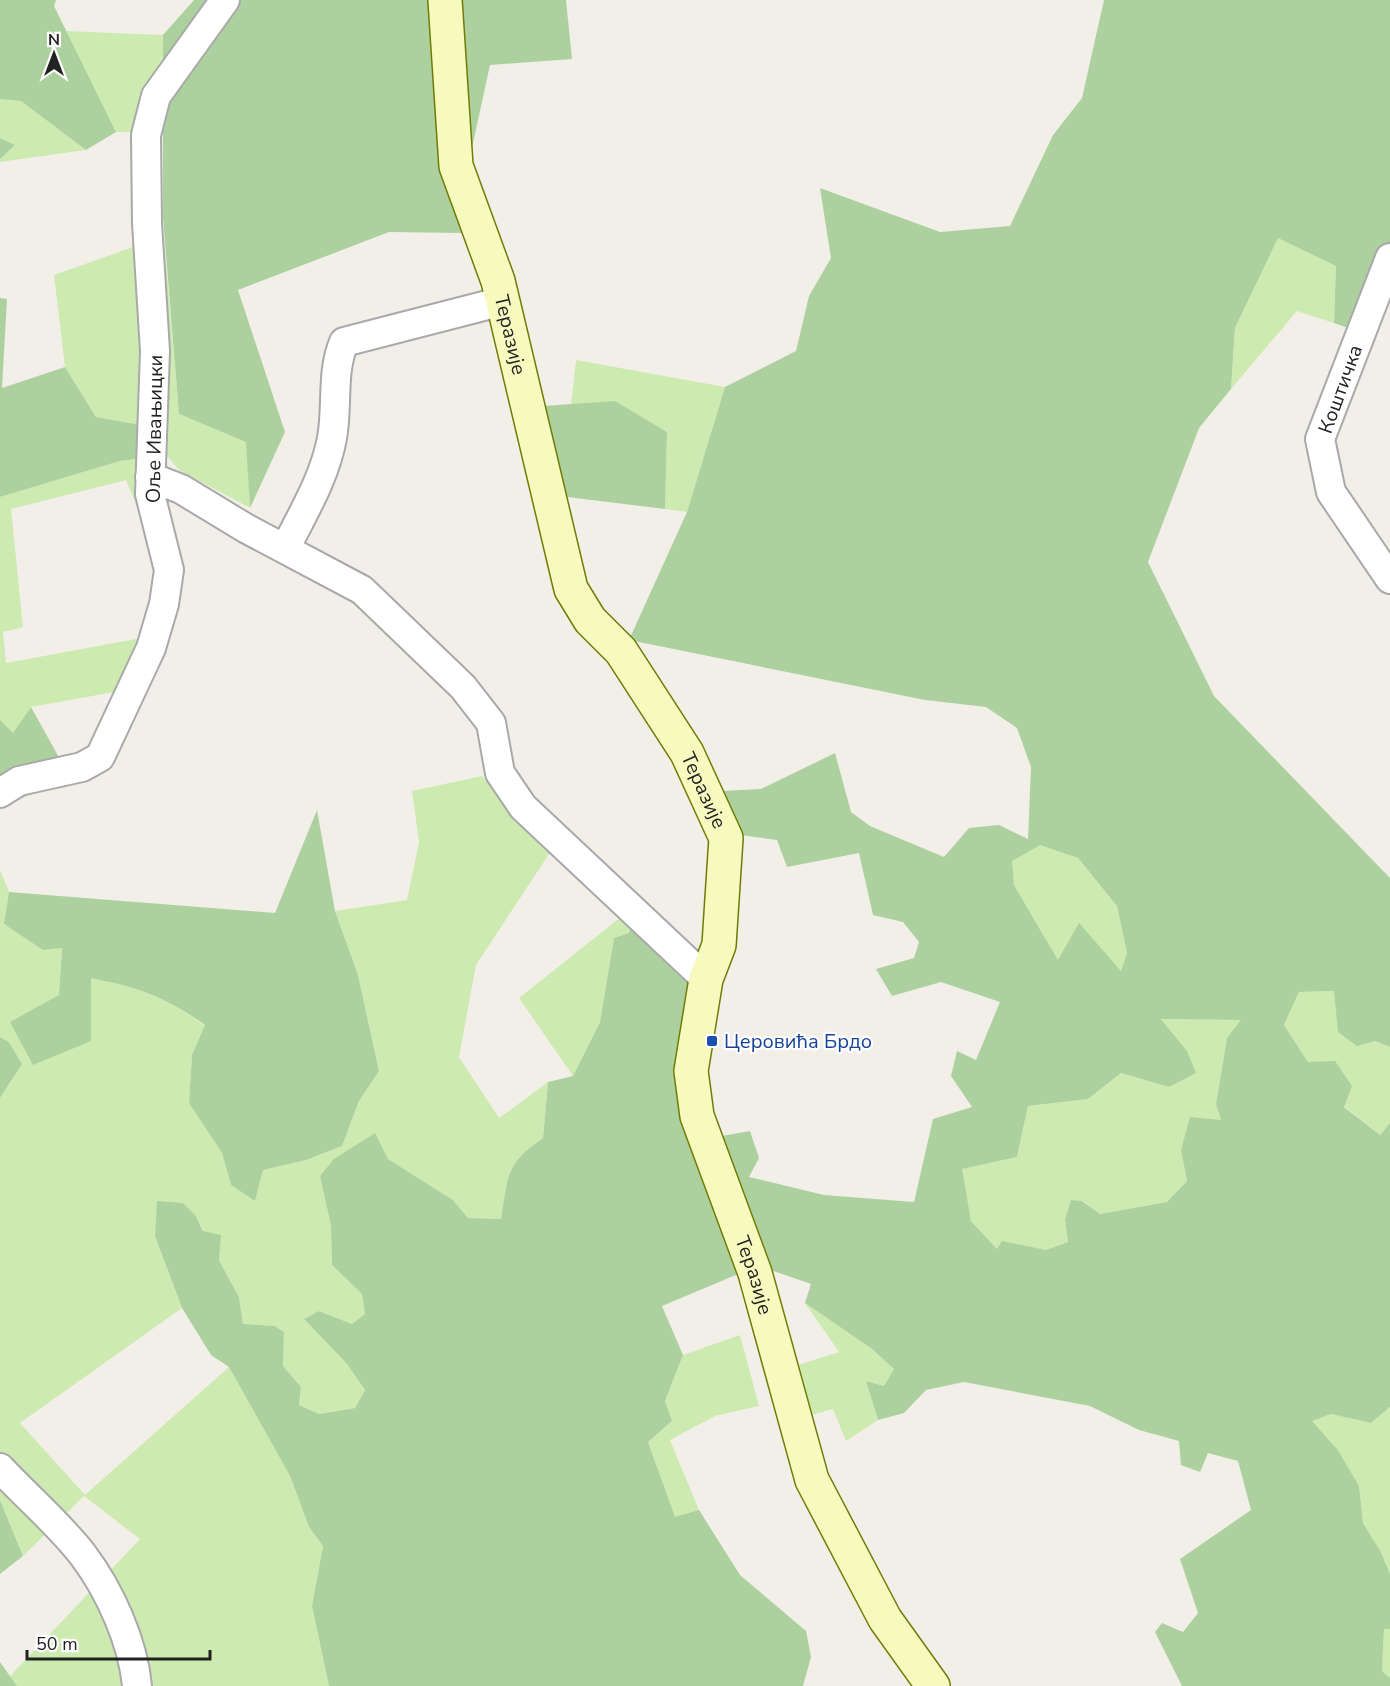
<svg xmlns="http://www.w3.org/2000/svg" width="1390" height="1686" viewBox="0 0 1390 1686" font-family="'Nunito Sans',sans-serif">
	<rect width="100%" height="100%" fill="#f2efe9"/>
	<path fill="#cdebb0" d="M 66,31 L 163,35 L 163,132 L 116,132 Z
		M 0,99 L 21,101 L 86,150 L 0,162 L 0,159 L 15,145 L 0,138 Z
		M 164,236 L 179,414 L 247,442 L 250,508 L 179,470 L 141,425 L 96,417 L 65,367 L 54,275 Z
		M 1278,237 L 1336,266 L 1334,323 L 1297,311 L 1231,389 L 1235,328 Z
		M 576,360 L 725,387 L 687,512 L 665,509 L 667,431 L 571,405 Z
		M 144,458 L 156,552 L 126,480 L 11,509 L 23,627 L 3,632 L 6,663 L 147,637 L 131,689 L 31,707 L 13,734 L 0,720 L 0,497 L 120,461 Z
		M 482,776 L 551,851 L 476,965 L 459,1057 L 499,1118 L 548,1082 L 543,1138 C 505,1164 508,1176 501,1219 L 468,1218 L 453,1200 L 388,1159 L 320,1176 L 331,1226 L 332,1265 L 362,1294 L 365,1314 L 352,1324 L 319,1311 L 304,1319 L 347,1364 L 365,1390 L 355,1408 L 319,1414 L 299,1405 L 301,1387 L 283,1366 L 284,1332 L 275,1326 L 243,1324 L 239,1297 L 196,1216 L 155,1236 L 182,1308 L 20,1423 L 85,1495 L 229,1367 L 290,1476 L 309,1527 L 323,1546 L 312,1606 L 329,1686 L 17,1686 L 10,1676 L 140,1539 L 84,1496 L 23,1556 L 0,1500 L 0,1098 L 22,1064 L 9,1042 L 0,1037 L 0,870 L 9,892 L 4,925 L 62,947 L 59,995 L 33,1065 L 91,977 C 141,988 163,996 205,1026 L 192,1055 L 189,1103 L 222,1153 L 231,1185 L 255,1200 L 263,1170 L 306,1160 L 342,1146 L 359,1101 L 379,1071 L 358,975 L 335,911 L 407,900 L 419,842 L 412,791 Z
		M 1040,844 L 1078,858 L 1117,906 L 1127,953 L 1121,971 L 1058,960 L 1014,885 L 1011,861 Z
		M 636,905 L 629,933 L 614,938 L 600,1022 L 573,1076 L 519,998 Z
		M 1334,991 L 1375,1041 L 1390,1047 L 1390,1123 L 1380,1135 L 1344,1106 L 1308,1062 L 1284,1025 L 1299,992 Z
		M 1161,1019 L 1242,1020 L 1227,1038 L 1216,1104 L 1221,1121 L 1181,1150 L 1187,1181 L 1167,1202 L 1100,1214 L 1083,1201 L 1065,1220 L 1068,1242 L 1046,1250 L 1003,1242 L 997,1249 L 971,1221 L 961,1169 L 1017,1157 L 1028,1106 L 1088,1099 L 1121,1073 L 1169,1087 L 1187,1051 Z
		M 805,1303 L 872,1349 L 894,1369 L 884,1386 L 866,1381 L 878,1420 L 846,1441 L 833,1409 L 804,1417 L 792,1367 L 839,1352 Z
		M 740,1335 L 759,1406 L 715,1416 L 670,1440 L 699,1510 L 675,1518 L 648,1442 L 672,1421 L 665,1401 L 683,1355 Z
		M 1390,1407 L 1390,1574 L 1381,1552 L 1363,1523 L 1359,1486 L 1311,1421 L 1331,1414 L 1371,1423 Z
		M 1384,1629 L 1390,1629 L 1390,1678 L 1382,1671 Z"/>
	<path fill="#add19e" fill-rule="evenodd" d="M 0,0 L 56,0 L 54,6 L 116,132 L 86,150 L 21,101 L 0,99 Z
		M 194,0 L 566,0 L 572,59 L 490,65 L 468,166 L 518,300 L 462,233 L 389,232 L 238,290 L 285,432 L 250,508 L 246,442 L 179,414 L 163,217 L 163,35 Z
		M 1104,0 L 1390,0 L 1390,288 L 1373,337 L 1334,323 L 1336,266 L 1278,238 L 1235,328 L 1231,389 L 1199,428 L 1148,562 L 1214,696 L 1390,878 L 1390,1047 L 1375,1041 L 1357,1046 L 1338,1032 L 1334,991 L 1299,992 L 1284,1025 L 1308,1062 L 1335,1061 L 1352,1086 L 1344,1107 L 1380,1135 L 1390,1123 L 1390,1407 L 1371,1423 L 1331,1414 L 1312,1421 L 1337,1449 L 1359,1486 L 1363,1523 L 1381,1552 L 1390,1574 L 1390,1629 L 1384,1629 L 1382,1671 L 1390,1678 L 1390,1686 L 1182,1686 L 1155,1632 L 1162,1623 L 1183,1632 L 1198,1613 L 1180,1559 L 1251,1510 L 1238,1461 L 1208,1453 L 1200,1472 L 1181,1465 L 1179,1441 L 1139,1430 L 1090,1406 L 964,1382 L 926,1390 L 904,1413 L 878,1420 L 866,1381 L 884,1386 L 894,1369 L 872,1349 L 805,1303 L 811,1284 L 762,1267 L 743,1272 L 662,1306 L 683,1355 L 665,1401 L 672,1421 L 648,1442 L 675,1517 L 699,1510 L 740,1575 L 806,1631 L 811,1657 L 803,1686 L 329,1686 L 312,1606 L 323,1546 L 309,1527 L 290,1476 L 229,1367 L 211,1355 L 182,1308 L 155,1236 L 157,1201 L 183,1203 L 196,1216 L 203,1231 L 221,1235 L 219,1260 L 239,1297 L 243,1324 L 275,1326 L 284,1332 L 283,1366 L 301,1387 L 299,1405 L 319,1414 L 355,1408 L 365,1390 L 347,1364 L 304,1319 L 319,1311 L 352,1324 L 365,1314 L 362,1294 L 332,1265 L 331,1226 L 320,1176 L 334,1159 L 375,1133 L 388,1159 L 453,1200 L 468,1218 L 501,1219 C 508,1176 505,1164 543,1138 L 548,1082 L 573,1076 L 600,1022 L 614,938 L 629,933 L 636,905 L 700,961 L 693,1018 L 716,1137 L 750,1131 L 759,1158 L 749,1177 L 824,1195 L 914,1202 L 933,1119 L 972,1107 L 951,1076 L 957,1051 L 976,1060 L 1000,1002 L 941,982 L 892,996 L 876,969 L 914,958 L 919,942 L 903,922 L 873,915 L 859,853 L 787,867 L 777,840 L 740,835 L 721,791 L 761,789 L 835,753 L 851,812 L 870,826 L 944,857 L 969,828 L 999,825 L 1028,839 L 1031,767 L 1017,728 L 986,707 L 925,700 L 629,640 L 687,512 L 725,387 L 796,351 L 809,296 L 831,258 L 820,188 L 940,232 L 1010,226 L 1053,135 L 1082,98 ZM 1040,845 L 1078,858 L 1117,906 L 1127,953 L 1121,971 L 1079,923 L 1058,960 L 1014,885 L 1012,861 ZM 1161,1019 L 1241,1020 L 1227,1038 L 1216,1104 L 1221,1120 L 1190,1117 L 1181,1150 L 1187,1181 L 1167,1202 L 1100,1214 L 1082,1201 L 1071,1200 L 1065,1220 L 1068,1242 L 1046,1250 L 1002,1241 L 997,1249 L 971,1221 L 962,1169 L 1017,1157 L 1028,1106 L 1088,1099 L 1121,1073 L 1169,1087 L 1196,1073 L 1187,1051 Z
		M 0,138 L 15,145 L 0,159 Z
		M 0,298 L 7,299 L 2,388 L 65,367 L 96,417 L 141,425 L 144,458 L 120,461 L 0,497 Z
		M 615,401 L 667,432 L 665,509 L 567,497 L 543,406 Z
		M 31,707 L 71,779 L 0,806 L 0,720 L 13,733 Z
		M 317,810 L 335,911 L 358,975 L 379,1071 L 359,1101 L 342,1146 L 306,1160 L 263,1170 L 255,1201 L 231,1185 L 222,1153 L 189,1103 L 192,1055 L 205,1025 C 163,996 141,988 91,978 L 91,1041 L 33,1065 L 10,1022 L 59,995 L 62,948 L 43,950 L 4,924 L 9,892 L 275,913 Z
		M 0,1037 L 9,1042 L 22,1064 L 0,1098 Z
		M 0,1500 L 23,1556 L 0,1574 Z
		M 0,1662 L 17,1686 L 0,1686 Z"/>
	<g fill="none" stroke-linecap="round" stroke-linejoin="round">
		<defs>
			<path id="street" d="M 1390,258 L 1320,439 L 1331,492 L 1390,579
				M 150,477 L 181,489 L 247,529 L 362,590 L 463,687 L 491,723 L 500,773 L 523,807 L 706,979
				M 285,549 C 303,513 325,477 332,438 C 338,405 331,373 344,342 L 503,301
				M 0,793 L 19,781 L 82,767 L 100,757 L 151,648 L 164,604 L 169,570 L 150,494 L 155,351 L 147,223 L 146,135 L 156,96 L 225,0
				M 0,1468 C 27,1497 59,1524 83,1555 C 110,1591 133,1642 137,1686"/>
			<g id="secondary">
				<path id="s1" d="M 445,0 L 456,166 L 498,281 L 571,589 L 590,620 L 621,651 L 687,753 L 726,838 L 719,945 L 706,979 L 691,1071 L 697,1116 L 755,1273 L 812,1480 L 885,1619 L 933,1686"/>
			</g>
		</defs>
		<use href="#street" stroke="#a9a9a9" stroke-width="32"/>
		<use href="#secondary" stroke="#707d05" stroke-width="36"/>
		<use href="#street" stroke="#fff" stroke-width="28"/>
		<use href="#secondary" stroke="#f7fabf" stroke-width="33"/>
	</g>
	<rect fill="#1a4fb4" stroke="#fff" stroke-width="2" x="706" y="1035" width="12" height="12" rx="3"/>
	<g text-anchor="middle" stroke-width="4.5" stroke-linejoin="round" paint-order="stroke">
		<g font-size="20" fill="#222" stroke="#fff">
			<text dy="7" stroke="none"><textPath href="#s1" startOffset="344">Теразије</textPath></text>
			<text transform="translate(1340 389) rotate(-70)" y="7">Коштичка</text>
			<text transform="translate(154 429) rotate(-89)" y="7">Оље Ивањицки</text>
			<text dy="7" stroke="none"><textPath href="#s1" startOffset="848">Теразије</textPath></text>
			<text dy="7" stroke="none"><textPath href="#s1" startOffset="1352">Теразије</textPath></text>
		</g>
		<g font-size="20" fill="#164399" stroke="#fff" text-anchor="start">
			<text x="724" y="1048">Церовића Брдо</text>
		</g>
	</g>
	<g transform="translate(54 54)" stroke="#ffffff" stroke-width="4.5" paint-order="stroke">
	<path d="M0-4.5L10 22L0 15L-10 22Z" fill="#222222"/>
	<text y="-9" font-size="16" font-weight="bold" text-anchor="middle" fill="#222222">N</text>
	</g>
	<path d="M27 1650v9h183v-9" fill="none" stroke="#222222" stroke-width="3"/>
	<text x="36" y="1650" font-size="18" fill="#222222" stroke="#ffffff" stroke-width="4.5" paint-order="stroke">50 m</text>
</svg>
